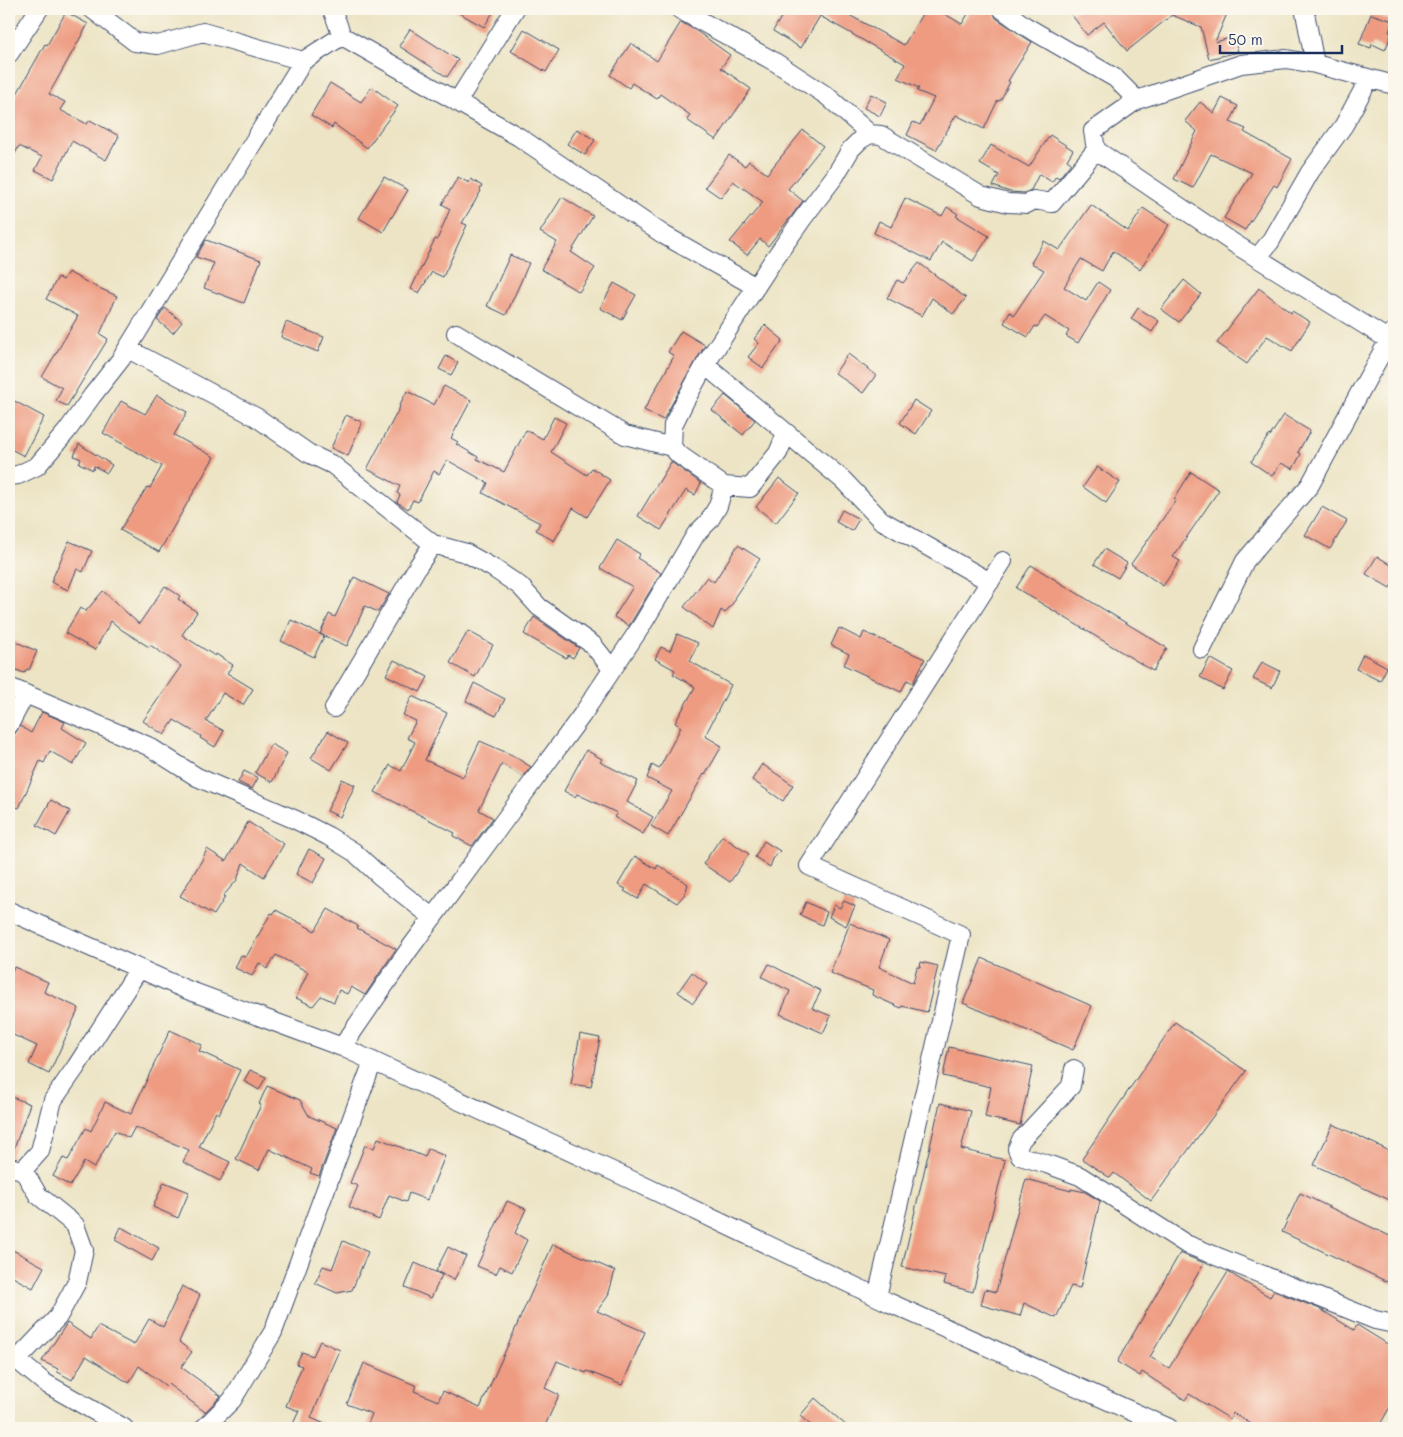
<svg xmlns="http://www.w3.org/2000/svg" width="1403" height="1437" viewBox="0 0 1403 1437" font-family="Mali,sans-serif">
	<rect width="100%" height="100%" fill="#fbf7ec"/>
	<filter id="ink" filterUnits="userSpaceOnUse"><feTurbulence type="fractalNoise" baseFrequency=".02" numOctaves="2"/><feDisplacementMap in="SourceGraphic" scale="10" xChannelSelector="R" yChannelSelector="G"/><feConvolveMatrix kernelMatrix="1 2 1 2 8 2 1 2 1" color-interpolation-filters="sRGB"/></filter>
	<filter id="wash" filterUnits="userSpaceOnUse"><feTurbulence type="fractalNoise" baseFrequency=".0096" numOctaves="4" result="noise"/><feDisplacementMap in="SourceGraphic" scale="20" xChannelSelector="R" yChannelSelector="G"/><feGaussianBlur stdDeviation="1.12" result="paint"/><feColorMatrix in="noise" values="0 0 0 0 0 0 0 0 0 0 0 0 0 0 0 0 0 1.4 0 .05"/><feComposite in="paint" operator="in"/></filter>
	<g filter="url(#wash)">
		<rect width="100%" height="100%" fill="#ece4c4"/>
		<g id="blocks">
			<path fill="#ee9b81" d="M 452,9 L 495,9 L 484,27 Z
				M 786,9 L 838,9 L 904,45 L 925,9 L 936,9 L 962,24 L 971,9 L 992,9 L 996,18 L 1032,42 L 1008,81 L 1010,82 L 1000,101 L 998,100 L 984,129 L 956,115 L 936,150 L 907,135 L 913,122 L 920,125 L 934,98 L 917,91 L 919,88 L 898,78 L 905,64 L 820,16 L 801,48 L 773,31 Z
				M 1078,9 L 1229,9 L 1215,42 L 1234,37 L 1238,52 L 1209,59 L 1201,27 L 1172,15 L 1127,51 L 1104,22 L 1087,35 L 1071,14 Z
				M 66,12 L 88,24 L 49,94 L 65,102 L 60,110 L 87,124 L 90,120 L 119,136 L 106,160 L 72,141 L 53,179 L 35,170 L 42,157 L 19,146 L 9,165 L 9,108 L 45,44 L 47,45 Z
				M 1371,14 L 1393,21 L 1389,32 L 1392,33 L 1385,50 L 1372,44 L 1371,48 L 1359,44 Z
				M 681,22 L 698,32 L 730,55 L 721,68 L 751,89 L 716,140 L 687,120 L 690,115 L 660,94 L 657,99 L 632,83 L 629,88 L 610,75 L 631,43 L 657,61 Z
				M 410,29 L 458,60 L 447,77 L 399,46 Z
				M 524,29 L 559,50 L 546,72 L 511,51 Z
				M 330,83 L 361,102 L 372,87 L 398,106 L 367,148 L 334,124 L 332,128 L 311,115 Z
				M 871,94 L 887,102 L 880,116 L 864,108 Z
				M 1222,98 L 1238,106 L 1230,122 L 1246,129 L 1244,132 L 1292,159 L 1277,187 L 1274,185 L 1245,230 L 1224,218 L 1252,173 L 1211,154 L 1193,188 L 1174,179 L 1197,131 L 1185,121 L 1200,102 L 1214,113 Z
				M 577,129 L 595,140 L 585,155 L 567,144 Z
				M 803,130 L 823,146 L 788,189 L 803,201 L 768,246 L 760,239 L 747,255 L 730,242 L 763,202 L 733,181 L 721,198 L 705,187 L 729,155 L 745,166 L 749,161 L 767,174 Z
				M 1050,135 L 1073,150 L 1067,160 L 1071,163 L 1059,178 L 1056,176 L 1052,182 L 1039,174 L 1031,190 L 1024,193 L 1010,192 L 993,186 L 999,175 L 980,164 L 991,145 L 1029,167 Z
				M 384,177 L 408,190 L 383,232 L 359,218 Z
				M 458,177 L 469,183 L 471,179 L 482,186 L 480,190 L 481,191 L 462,223 L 467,225 L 443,277 L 432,272 L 419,293 L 411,289 L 435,239 L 437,240 L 450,209 L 442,204 Z
				M 562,197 L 593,216 L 571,252 L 595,268 L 579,292 L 541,269 L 557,242 L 540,232 Z
				M 905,198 L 942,216 L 947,207 L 958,214 L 956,216 L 989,236 L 973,261 L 942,242 L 931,261 L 874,233 L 879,221 L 891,227 Z
				M 1091,205 L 1128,231 L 1143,208 L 1169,225 L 1140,269 L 1113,251 L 1102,271 L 1081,259 L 1064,287 L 1086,301 L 1098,282 L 1110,290 L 1078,343 L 1066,336 L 1069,331 L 1045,316 L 1037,327 L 1035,326 L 1028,337 L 1004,323 L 1010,312 L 1014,315 L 1044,270 L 1031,263 L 1044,241 L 1059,250 Z
				M 206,240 L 261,260 L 244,303 L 204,288 L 214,263 L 196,257 Z
				M 510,255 L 529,263 L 506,315 L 487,306 Z
				M 919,263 L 966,298 L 953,314 L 932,298 L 922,316 L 887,298 L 897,280 L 903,283 Z
				M 68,272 L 90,284 L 117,296 L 100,334 L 108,339 L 67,406 L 56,401 L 62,388 L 42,377 L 78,316 L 46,299 L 58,277 L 63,280 Z
				M 1184,280 L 1201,294 L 1179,322 L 1161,309 Z
				M 614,283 L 636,295 L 622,320 L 600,308 Z
				M 1259,288 L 1291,313 L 1292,311 L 1310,322 L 1292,351 L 1267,336 L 1247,364 L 1217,343 Z
				M 165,308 L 182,322 L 173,333 L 157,320 Z
				M 1138,308 L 1159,321 L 1152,332 L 1131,319 Z
				M 286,322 L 324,337 L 318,352 L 281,337 Z
				M 765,325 L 783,340 L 763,368 L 748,357 L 759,343 L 754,339 Z
				M 681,331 L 705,345 L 663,420 L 644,410 L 674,356 L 668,352 Z
				M 848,354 L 876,375 L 863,393 L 835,373 Z
				M 446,356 L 458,363 L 451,375 L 439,369 Z
				M 444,386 L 471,400 L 451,438 L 458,442 L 456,444 L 478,457 L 477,459 L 504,472 L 526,430 L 543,439 L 554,417 L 566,423 L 551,452 L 587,475 L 592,468 L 610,480 L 587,517 L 573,508 L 554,541 L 536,530 L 540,523 L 483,493 L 488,483 L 447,460 L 439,474 L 434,471 L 418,502 L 413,500 L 408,509 L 397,502 L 400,495 L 397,493 L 400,486 L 367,469 L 400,407 L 399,406 L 407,391 L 434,405 Z
				M 157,395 L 187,412 L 174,435 L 214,457 L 159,552 L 120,530 L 147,487 L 150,488 L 162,466 L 103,433 L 121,401 L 145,414 Z
				M 725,395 L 755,420 L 743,435 L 712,410 Z
				M 9,398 L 44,417 L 24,456 L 9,448 Z
				M 914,400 L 931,411 L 916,434 L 900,423 Z
				M 346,415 L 362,422 L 348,456 L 331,448 Z
				M 1284,415 L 1310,431 L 1298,452 L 1301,454 L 1293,469 L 1281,463 L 1272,476 L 1251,462 L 1269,435 L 1270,436 Z
				M 79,444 L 112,465 L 107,473 L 94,466 L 93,470 L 79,463 L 81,459 L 74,456 Z
				M 671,462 L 701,483 L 695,495 L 686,490 L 661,530 L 638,516 Z
				M 1097,467 L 1120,482 L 1106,503 L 1083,487 Z
				M 1191,472 L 1219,490 L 1173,557 L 1180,561 L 1163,586 L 1131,564 L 1176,500 L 1174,499 Z
				M 779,478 L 799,493 L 776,523 L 756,507 Z
				M 1322,507 L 1347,521 L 1330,549 L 1305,535 Z
				M 842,510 L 859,519 L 852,531 L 836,522 Z
				M 617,540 L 640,554 L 637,558 L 661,573 L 629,626 L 614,617 L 633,587 L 600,568 Z
				M 69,541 L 92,551 L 83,572 L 77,569 L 68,590 L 51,582 Z
				M 738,545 L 760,559 L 734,598 L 736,599 L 725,613 L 721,610 L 713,629 L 684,607 L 707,577 L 714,582 Z
				M 1104,549 L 1127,563 L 1118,578 L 1094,564 Z
				M 1377,556 L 1394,567 L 1394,580 L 1390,588 L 1366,574 Z
				M 1031,565 L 1167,648 L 1153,671 L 1016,588 Z
				M 354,577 L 389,594 L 378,612 L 365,606 L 347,646 L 320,634 L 329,614 L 335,617 Z
				M 165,586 L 180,596 L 178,599 L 197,612 L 182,635 L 215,656 L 216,654 L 233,665 L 227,673 L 253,689 L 243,705 L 223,693 L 206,721 L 224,731 L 215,747 L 200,738 L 201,736 L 174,720 L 164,735 L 143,721 L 181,666 L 150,645 L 149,647 L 122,630 L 111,621 L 95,650 L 65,633 L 80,608 L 86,611 L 103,591 L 139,624 Z
				M 534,617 L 579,648 L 573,658 L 568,655 L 566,658 L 524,634 Z
				M 291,620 L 324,636 L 314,657 L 281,641 Z
				M 839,628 L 861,639 L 864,632 L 925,659 L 913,683 L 907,680 L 901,692 L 844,665 L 849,654 L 831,645 Z
				M 468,631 L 493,645 L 475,677 L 450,663 Z
				M 677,634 L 698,643 L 690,661 L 731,685 L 705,736 L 722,746 L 705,775 L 704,774 L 668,836 L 651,826 L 672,791 L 647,778 L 652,765 L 659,769 L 681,727 L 675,723 L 695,687 L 673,674 L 675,670 L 655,659 L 661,647 L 670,651 Z
				M 9,639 L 37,651 L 29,670 L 27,669 L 24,673 L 9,667 Z
				M 1363,654 L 1387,667 L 1380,681 L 1356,669 Z
				M 1210,658 L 1233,671 L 1223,690 L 1200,677 Z
				M 394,660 L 428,677 L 420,692 L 386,675 Z
				M 1262,662 L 1280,671 L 1272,688 L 1253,679 Z
				M 474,683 L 505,699 L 496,716 L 466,701 Z
				M 412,696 L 447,713 L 425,760 L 463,777 L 480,741 L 512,755 L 531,767 L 523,777 L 502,764 L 479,810 L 493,818 L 472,846 L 453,836 L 455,833 L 375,792 L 390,765 L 401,771 L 415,742 L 407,738 L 416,721 L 403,715 Z
				M 42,712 L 65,722 L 62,728 L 86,743 L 73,765 L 50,751 L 44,763 L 40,761 L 19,808 L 9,804 L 9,742 L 20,726 L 31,733 Z
				M 328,731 L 348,743 L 331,770 L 311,758 Z
				M 271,744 L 287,753 L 272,782 L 255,773 Z
				M 586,750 L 602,759 L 600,762 L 638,781 L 627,802 L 653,817 L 643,834 L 614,817 L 617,813 L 577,794 L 575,797 L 564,791 Z
				M 762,764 L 793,785 L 783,801 L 752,780 Z
				M 244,771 L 258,778 L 252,789 L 238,782 Z
				M 342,779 L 355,785 L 340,817 L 327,811 Z
				M 51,800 L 70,811 L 56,836 L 37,825 Z
				M 248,822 L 284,844 L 264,877 L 243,863 L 237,880 L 223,896 L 225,897 L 214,915 L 180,896 L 202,860 L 207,849 L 226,861 Z
				M 722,836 L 749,854 L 730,882 L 703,864 Z
				M 764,841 L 780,851 L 773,859 L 770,867 L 755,857 Z
				M 309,849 L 326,858 L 313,883 L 296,874 Z
				M 635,856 L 656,869 L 658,865 L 688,884 L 685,894 L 677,903 L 646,884 L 638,899 L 624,891 L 626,889 L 618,885 Z
				M 844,901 L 855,906 L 846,926 L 829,917 L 834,905 L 840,908 Z
				M 806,902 L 827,912 L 822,925 L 800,915 Z
				M 328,909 L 358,926 L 357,928 L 396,949 L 365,995 L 351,987 L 347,994 L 339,990 L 334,1002 L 321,996 L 313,1006 L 296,998 L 308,972 L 276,955 L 267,969 L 259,963 L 252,976 L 235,968 L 241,955 L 246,957 L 271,913 L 273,914 L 276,910 L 315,931 Z
				M 850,923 L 889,940 L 879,967 L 913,983 L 917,967 L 920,967 L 921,962 L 938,966 L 927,1012 L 902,1006 L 901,1008 L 872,995 L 873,990 L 830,973 Z
				M 982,958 L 1092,1006 L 1073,1050 L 963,1003 Z
				M 769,964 L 821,991 L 812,1008 L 831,1016 L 823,1033 L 780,1014 L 790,991 L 762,977 Z
				M 14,967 L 48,982 L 44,992 L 79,1008 L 49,1074 L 29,1064 L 37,1046 L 9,1033 L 9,977 Z
				M 692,972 L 707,984 L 693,1003 L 678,992 Z
				M 1175,1022 L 1246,1071 L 1151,1201 L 1114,1173 L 1110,1178 L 1082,1159 Z
				M 170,1030 L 202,1045 L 199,1051 L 240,1070 L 219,1114 L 216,1112 L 199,1147 L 230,1162 L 220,1181 L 183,1162 L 189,1150 L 135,1127 L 129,1138 L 115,1131 L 94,1168 L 84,1162 L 70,1186 L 53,1176 L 63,1158 L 68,1160 L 86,1128 L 91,1131 L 105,1102 L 131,1114 Z
				M 580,1034 L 600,1038 L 591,1087 L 571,1084 Z
				M 949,1047 L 1033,1066 L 1020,1125 L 985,1117 L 991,1087 L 943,1076 Z
				M 250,1070 L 266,1077 L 259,1090 L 244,1081 Z
				M 267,1086 L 300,1100 L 309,1116 L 337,1128 L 319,1176 L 310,1173 L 312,1169 L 269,1149 L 259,1170 L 236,1159 L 261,1105 L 259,1104 Z
				M 9,1096 L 30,1104 L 11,1157 L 9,1157 Z
				M 940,1103 L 971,1111 L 961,1149 L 1005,1160 L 973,1292 L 944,1284 L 946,1277 L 902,1267 Z
				M 1333,1124 L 1394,1153 L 1394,1202 L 1314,1165 Z
				M 378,1138 L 425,1157 L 428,1149 L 445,1156 L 427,1200 L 409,1193 L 406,1202 L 389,1195 L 379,1220 L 349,1207 L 358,1186 L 350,1183 L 365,1145 L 374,1148 Z
				M 1026,1179 L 1071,1191 L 1071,1189 L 1085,1192 L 1100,1201 L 1080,1288 L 1071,1286 L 1056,1318 L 1024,1303 L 1020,1316 L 981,1305 L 985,1289 L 996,1292 Z
				M 164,1182 L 189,1192 L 178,1218 L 153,1207 Z
				M 1300,1193 L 1394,1238 L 1394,1285 L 1282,1232 Z
				M 507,1201 L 526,1209 L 515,1233 L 527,1240 L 512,1272 L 500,1266 L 496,1274 L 477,1266 Z
				M 121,1227 L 159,1248 L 152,1261 L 115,1240 Z
				M 343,1241 L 368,1252 L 352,1290 L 337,1293 L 315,1283 L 323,1266 L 332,1269 Z
				M 553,1244 L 615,1271 L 608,1296 L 597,1311 L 645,1332 L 622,1385 L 587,1371 L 586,1373 L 557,1361 L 545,1388 L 559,1395 L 544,1428 L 366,1428 L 372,1414 L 347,1404 L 364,1363 L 417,1386 L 414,1391 L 438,1401 L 443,1391 L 480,1408 Z
				M 448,1247 L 466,1256 L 454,1280 L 436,1271 Z
				M 9,1248 L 44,1267 L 33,1288 L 9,1275 Z
				M 1180,1253 L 1204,1263 L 1150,1357 L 1169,1368 L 1228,1272 L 1270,1297 L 1274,1291 L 1320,1309 L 1354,1330 L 1357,1325 L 1394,1348 L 1394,1400 L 1378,1428 L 1258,1428 L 1233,1413 L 1230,1419 L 1189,1394 L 1185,1400 L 1142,1372 L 1140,1376 L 1117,1362 Z
				M 415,1263 L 442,1275 L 431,1298 L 405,1287 Z
				M 182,1286 L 200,1295 L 179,1342 L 192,1352 L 181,1367 L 221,1396 L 205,1412 L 168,1384 L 166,1386 L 139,1366 L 129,1383 L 86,1356 L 72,1380 L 56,1371 L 58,1369 L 42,1361 L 67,1323 L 91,1339 L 98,1326 L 134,1345 L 149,1319 L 163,1327 Z
				M 320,1341 L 340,1350 L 311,1418 L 334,1428 L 291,1428 L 299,1411 L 286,1406 L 302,1366 L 296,1364 L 302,1352 L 313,1356 Z
				M 815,1398 L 849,1428 L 814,1428 L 800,1416 Z"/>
		</g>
	</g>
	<g filter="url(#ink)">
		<use href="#blocks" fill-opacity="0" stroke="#3a4a6d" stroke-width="1"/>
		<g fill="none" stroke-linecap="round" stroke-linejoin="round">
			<defs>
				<path id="minor" d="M 92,9 L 135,42 L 158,45 L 203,32 L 303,61
					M 332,9 L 342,36 L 519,137 L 664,235 L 756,287
					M 679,9 L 775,62 L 827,96 L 870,134
					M 1002,9 L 1025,26 L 1115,78 L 1137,100
					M 1307,9 L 1305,13 L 1315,64
					M 9,54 L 39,9
					M 457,102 L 515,9
					M 1096,150 L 1235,244 L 1389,340
					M 1257,258 L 1270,242 L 1310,172 L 1344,125 L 1369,79
					M 128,349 L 256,417 L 308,453 L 333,465 L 433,544 L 466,553 L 493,568 L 520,586 L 539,607 L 593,645 L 612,669
					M 705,365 L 843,480 L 881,520 L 990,582
					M 672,447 L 673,425 L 685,401 L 705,365 L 772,262 L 803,218 L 835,176 L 851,149 L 860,140 L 870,134 L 881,135 L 981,196 L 1008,203 L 1027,204 L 1034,200 L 1052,203 L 1096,150 L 1093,131 L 1137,100 L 1241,64 L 1286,59 L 1315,64 L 1394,85
					M 9,476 L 18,475 L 37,466 L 67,431 L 92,396 L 121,359 L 303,61 L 342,36
					M 724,486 L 750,488 L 778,453 L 786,434
					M 1202,649 L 1245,561 L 1310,485 L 1366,381 L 1394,331
					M 9,687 L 148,746 L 197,777 L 296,820 L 328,836 L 354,852 L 380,876 L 432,917
					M 334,708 L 418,566 L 433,544
					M 9,725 L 21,702 L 23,693
					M 9,911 L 185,989 L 342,1047 L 621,1175 L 890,1303 L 1169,1428
					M 342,1047 L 408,951 L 582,715 L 642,625 L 696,534 L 709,521 L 718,506 L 724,486 L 678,454 L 672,447 L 625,435 L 456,333
					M 1074,1069 L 1071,1086 L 1021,1140 L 1017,1149 L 1020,1156 L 1047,1164 L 1080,1176 L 1186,1244 L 1375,1320 L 1394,1324
					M 9,1167 L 23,1170 L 40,1151 L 53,1100 L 76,1067 L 139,969
					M 877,1297 L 961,935 L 809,866 L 1003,561
					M 9,1355 L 17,1360 L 45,1383 L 124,1428
					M 17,1360 L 58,1317 L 77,1282 L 84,1250 L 75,1225 L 38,1195 L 23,1170
					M 204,1428 L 232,1400 L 273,1332 L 373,1061"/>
			</defs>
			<use href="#minor" stroke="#3a4a6d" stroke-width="20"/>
			<use href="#minor" stroke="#fff" stroke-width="18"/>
		</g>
	</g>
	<rect width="1403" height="1437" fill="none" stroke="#fbf7ec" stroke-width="30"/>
	<path d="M1220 45v8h122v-8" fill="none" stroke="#1b2f5e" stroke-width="2.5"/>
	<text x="1228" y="45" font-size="15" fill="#1b2f5e" stroke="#fbf7ec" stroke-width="4" paint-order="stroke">50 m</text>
</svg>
